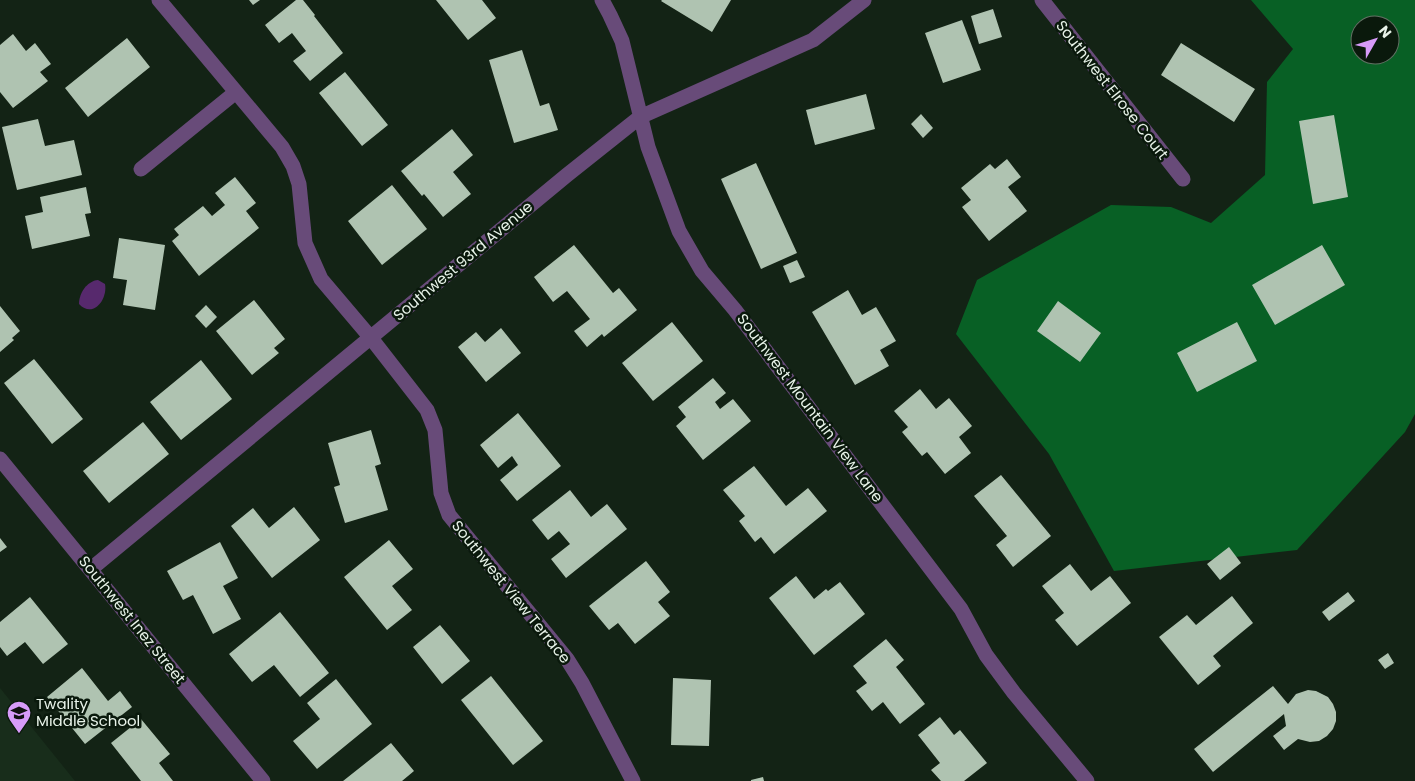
<svg xmlns="http://www.w3.org/2000/svg" width="1415" height="781" viewBox="0 0 1415 781" font-family="Poppins,sans-serif">
	<rect width="100%" height="100%" fill="#132315"/>
	<path fill="#182d1b" d="M 0,688 L 75,781 L 0,781 Z"/>
	<path fill="#086025" fill-rule="evenodd" d="M 1251,0 L 1415,0 L 1415,414 L 1405,432 L 1297,550 L 1114,571 L 1049,454 L 956,334 L 977,280 L 1111,205 L 1171,207 L 1211,223 L 1265,175 L 1267,82 L 1293,49 ZM 1360,25 L 1390,25 L 1390,55 L 1360,55 Z"/>
	<path fill="#57296d" d="M 98,280 L 105,284 C 108,299 93,319 79,304 C 79,293 87,281 98,280 Z"/>
	<path fill="#afc3b1" d="M 249,0 L 260,0 L 253,5 Z
		M 296,0 L 303,0 L 315,15 L 314,16 L 343,53 L 310,81 L 293,61 L 306,51 L 292,33 L 279,43 L 265,25 Z
		M 436,0 L 482,0 L 496,18 L 468,40 Z
		M 662,0 L 731,0 L 712,32 L 661,1 Z
		M 993,9 L 1002,37 L 979,44 L 971,16 Z
		M 962,20 L 981,70 L 943,83 L 925,33 Z
		M 13,34 L 26,51 L 35,43 L 51,64 L 40,72 L 48,81 L 13,108 L 0,92 L 0,45 Z
		M 127,38 L 150,67 L 88,117 L 65,88 Z
		M 1181,43 L 1255,89 L 1234,122 L 1161,75 Z
		M 522,50 L 540,106 L 549,103 L 558,130 L 514,143 L 489,60 Z
		M 345,72 L 388,125 L 362,146 L 319,93 Z
		M 866,94 L 875,129 L 815,145 L 806,110 Z
		M 921,114 L 933,128 L 923,138 L 911,124 Z
		M 1334,115 L 1348,197 L 1313,204 L 1299,121 Z
		M 38,119 L 45,146 L 74,140 L 82,175 L 17,190 L 2,127 Z
		M 452,129 L 473,155 L 453,172 L 471,194 L 443,217 L 424,194 L 422,196 L 401,171 Z
		M 1007,159 L 1021,177 L 1008,187 L 1027,211 L 989,241 L 962,207 L 971,200 L 961,188 L 990,164 L 995,169 Z
		M 756,163 L 797,253 L 761,269 L 721,179 Z
		M 235,177 L 256,203 L 246,211 L 259,228 L 199,276 L 172,241 L 179,235 L 174,229 L 203,206 L 212,216 L 225,205 L 215,193 Z
		M 392,185 L 427,229 L 382,265 L 348,221 Z
		M 86,187 L 91,213 L 85,214 L 90,236 L 32,249 L 25,216 L 43,212 L 40,197 Z
		M 119,238 L 165,245 L 155,310 L 123,305 L 127,280 L 113,278 Z
		M 574,245 L 613,293 L 619,288 L 637,310 L 604,337 L 602,334 L 587,347 L 574,331 L 590,319 L 567,291 L 553,302 L 534,277 Z
		M 1322,245 L 1345,285 L 1275,325 L 1252,285 Z
		M 797,260 L 805,277 L 790,283 L 783,266 Z
		M 848,290 L 862,315 L 876,307 L 896,341 L 880,350 L 889,366 L 855,385 L 812,312 Z
		M 254,300 L 285,339 L 274,348 L 279,353 L 252,375 L 216,331 Z
		M 1058,301 L 1101,333 L 1080,362 L 1037,331 Z
		M 206,305 L 217,317 L 206,328 L 195,316 Z
		M 0,306 L 20,331 L 12,338 L 14,340 L 0,352 Z
		M 672,322 L 703,361 L 653,401 L 622,363 Z
		M 1237,322 L 1257,361 L 1197,392 L 1177,353 Z
		M 501,328 L 521,353 L 486,382 L 458,347 L 476,332 L 485,342 Z
		M 34,359 L 83,419 L 52,444 L 4,383 Z
		M 201,360 L 232,399 L 181,440 L 150,402 Z
		M 713,378 L 726,393 L 715,402 L 720,409 L 733,399 L 751,421 L 703,460 L 676,426 L 686,417 L 678,407 Z
		M 920,389 L 936,409 L 949,398 L 972,426 L 959,437 L 971,453 L 945,474 L 927,452 L 922,456 L 902,432 L 908,427 L 894,411 Z
		M 518,413 L 561,466 L 517,501 L 500,480 L 518,465 L 512,456 L 498,468 L 480,445 Z
		M 143,422 L 169,454 L 109,503 L 83,471 Z
		M 371,430 L 381,464 L 375,466 L 388,510 L 345,523 L 334,487 L 340,485 L 328,443 Z
		M 754,466 L 786,506 L 808,488 L 827,511 L 774,554 L 761,537 L 755,542 L 739,521 L 745,516 L 723,490 Z
		M 1001,475 L 1051,536 L 1013,567 L 996,545 L 1007,536 L 974,496 Z
		M 570,490 L 591,517 L 607,504 L 627,529 L 566,578 L 551,559 L 570,544 L 559,531 L 548,540 L 532,520 Z
		M 294,507 L 320,540 L 272,578 L 231,526 L 253,508 L 269,528 Z
		M 0,538 L 7,547 L 0,552 Z
		M 389,540 L 413,569 L 392,586 L 412,610 L 387,630 L 344,577 Z
		M 220,542 L 238,578 L 223,586 L 241,619 L 213,634 L 193,595 L 183,600 L 167,571 Z
		M 1229,547 L 1241,563 L 1220,580 L 1207,564 Z
		M 646,561 L 670,592 L 658,602 L 670,616 L 635,644 L 618,623 L 609,630 L 589,606 Z
		M 1070,564 L 1091,591 L 1110,576 L 1131,603 L 1077,646 L 1055,620 L 1064,613 L 1042,586 Z
		M 796,576 L 814,599 L 826,589 L 828,591 L 840,582 L 865,614 L 814,655 L 769,598 Z
		M 1348,592 L 1355,601 L 1329,621 L 1322,612 Z
		M 1232,596 L 1253,623 L 1213,656 L 1221,666 L 1198,685 L 1159,637 L 1187,615 L 1196,625 Z
		M 30,597 L 68,644 L 43,664 L 25,642 L 7,656 L 0,647 L 0,622 Z
		M 280,612 L 329,673 L 300,697 L 274,665 L 252,682 L 229,654 Z
		M 440,625 L 470,661 L 442,684 L 413,647 Z
		M 886,639 L 904,660 L 896,667 L 925,704 L 900,724 L 883,702 L 872,711 L 856,691 L 867,683 L 853,666 Z
		M 1388,653 L 1394,663 L 1385,669 L 1378,660 Z
		M 82,668 L 108,701 L 120,691 L 132,707 L 85,744 L 47,697 Z
		M 491,676 L 543,741 L 513,765 L 461,700 Z
		M 673,678 L 711,680 L 709,746 L 671,745 Z
		M 336,679 L 372,724 L 317,769 L 293,741 L 320,719 L 307,703 Z
		M 1273,686 L 1288,704 L 1296,694 L 1308,690 L 1316,691 L 1328,697 L 1333,704 L 1336,712 L 1336,721 L 1333,729 L 1327,736 L 1319,741 L 1310,742 L 1298,739 L 1284,750 L 1273,736 L 1286,726 L 1284,714 L 1213,772 L 1194,749 Z
		M 940,717 L 954,735 L 960,730 L 987,763 L 964,781 L 941,781 L 931,770 L 940,763 L 918,735 Z
		M 141,719 L 170,754 L 159,763 L 173,781 L 141,781 L 111,743 Z
		M 391,743 L 414,771 L 402,781 L 343,781 Z
		M 763,777 L 764,781 L 751,781 L 751,780 Z"/>
	<g fill="none" stroke-linecap="round" stroke-linejoin="round">
		<path stroke="#684b79" stroke-width="15" d="M 159,0 L 282,147 L 293,166 L 299,184 L 305,243 L 321,279 L 371,338 L 427,410 L 435,430 L 441,493 L 449,515 L 567,659 L 582,683 L 633,781
			M 602,0 L 610,15 L 622,41 L 648,147 L 679,231 L 702,271 L 735,310 L 961,609 L 986,655 L 1014,693 L 1087,781
			M 1042,0 L 1183,179
			M 141,169 L 236,92
			M 0,459 L 263,781
			M 91,569 L 567,175 L 640,117 L 813,40 L 864,0"/>
	</g>
	<defs>
		<symbol id="school-pin" viewBox="-11 -11 22 30"><path d="M0 17L-7.5 6A9.5 9.5 0 1 1 7.5 6Z" fill="#d79bf9" stroke="#0a190c"/><path d="M0-5L7-2L0 1L-7-2ZM-4 1L0 2.5L4 1V4Q0 6-4 4Z" fill="#111"/></symbol>
	</defs>
	<g fill-rule="evenodd">
		<use href="#school-pin" x="5" y="699" width="28" height="38"/>
	</g>
	<g text-anchor="middle" stroke-width="5" stroke-linejoin="round" paint-order="stroke">
		<g font-size="15" fill="#e8f3e9" stroke="#0a190c">
			<text transform="translate(1112 90) rotate(52)" y="5">Southwest Elrose Court</text>
			<text transform="translate(463 261) rotate(-40)" y="5">Southwest 93rd Avenue</text>
			<text transform="translate(810 408) rotate(53)" y="5">Southwest Mountain View Lane</text>
			<text transform="translate(511 592) rotate(51)" y="5">Southwest View Terrace</text>
			<text transform="translate(132 620) rotate(51)" y="5">Southwest Inez Street</text>
		</g>
		<g font-size="15" fill="#e8f3e9" stroke="#0a190c" text-anchor="start">
			<text x="36" y="709">Twality<tspan x="36" dy="17">Middle School</tspan></text>
		</g>
	</g>
	<g transform="translate(1375 40) rotate(51)"><circle r="24" fill="#0a190c" stroke="#637064"/>
	<path d="M0-4L9 19L0 12L-9 19Z" fill="#d79bf9"/>
	<text y="-8" font-size="14" font-weight="bold" text-anchor="middle" fill="#e8f3e9">N</text>
	</g>
</svg>
